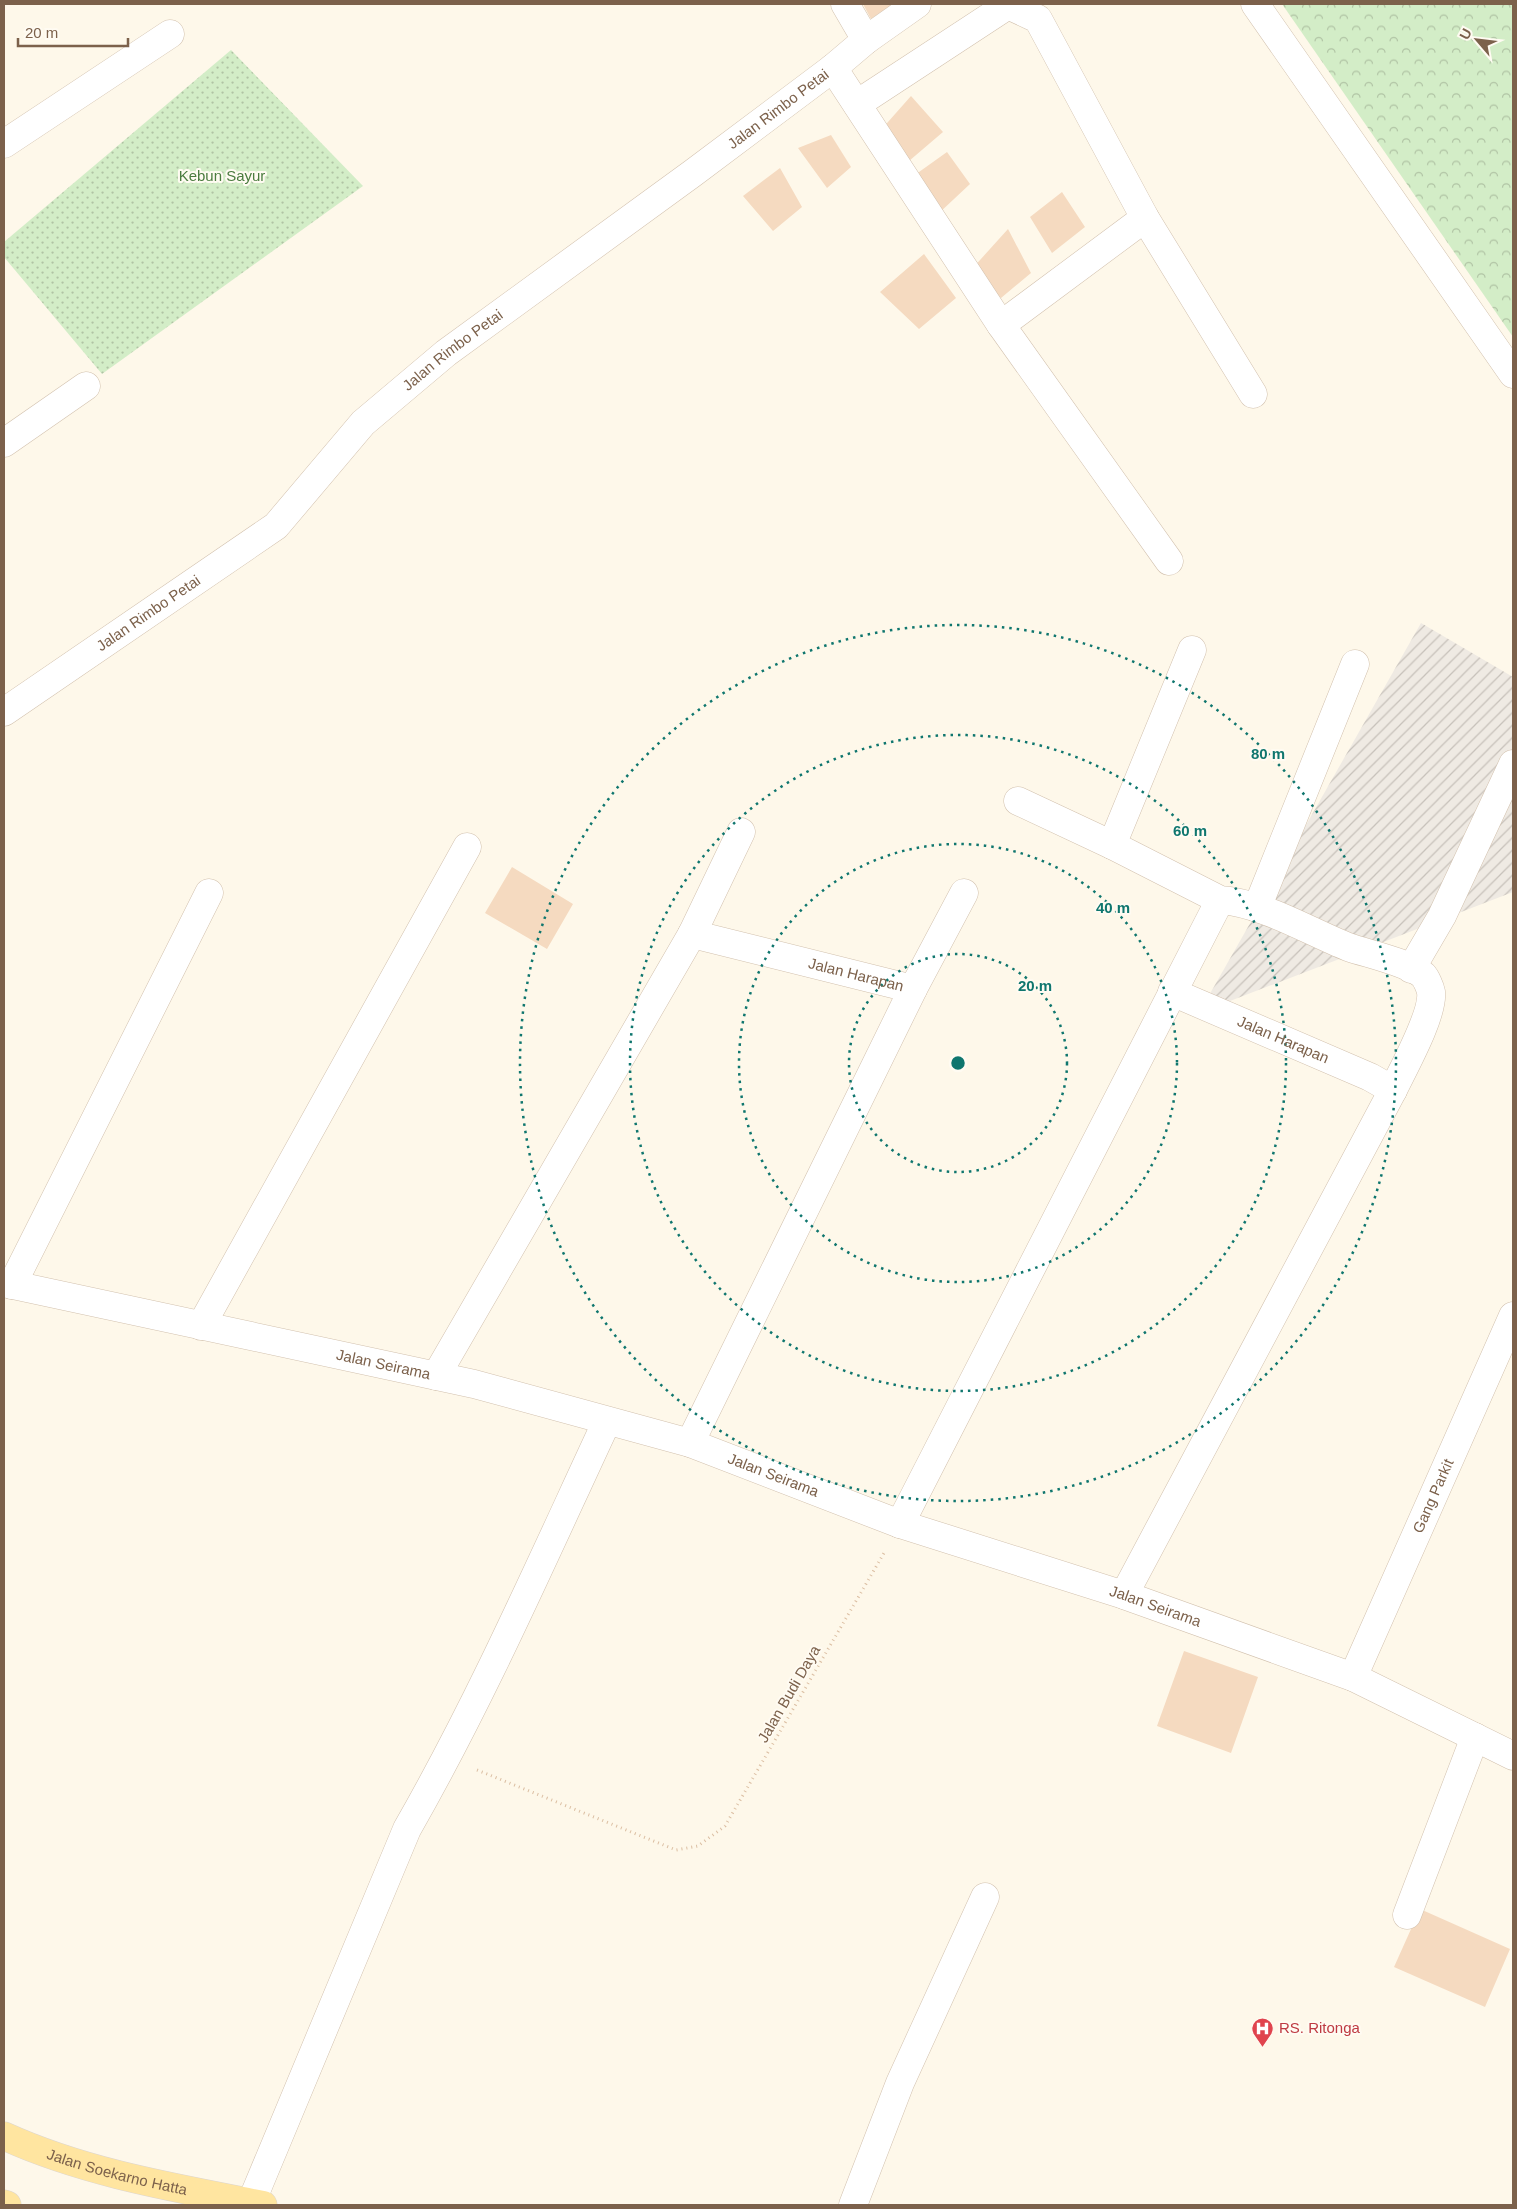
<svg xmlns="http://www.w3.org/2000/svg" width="1517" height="2209" viewBox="0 0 1517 2209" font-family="Helvetica,sans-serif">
	<defs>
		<pattern id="industrial-furrows" width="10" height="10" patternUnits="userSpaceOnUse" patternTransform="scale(1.25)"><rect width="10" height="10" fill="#efeae3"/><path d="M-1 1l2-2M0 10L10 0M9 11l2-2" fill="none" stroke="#c7c1ba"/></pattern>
		<pattern id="forest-crowns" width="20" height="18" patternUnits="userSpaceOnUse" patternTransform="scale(1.25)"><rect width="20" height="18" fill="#d3edc7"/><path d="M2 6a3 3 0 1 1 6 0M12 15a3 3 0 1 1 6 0" fill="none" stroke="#b0c3a4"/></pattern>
		<pattern id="garden-dots" width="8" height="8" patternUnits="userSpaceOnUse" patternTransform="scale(1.25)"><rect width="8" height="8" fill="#d3edc7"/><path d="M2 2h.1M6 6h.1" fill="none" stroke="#b0c3a4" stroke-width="1.8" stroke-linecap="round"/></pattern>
	</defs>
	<rect width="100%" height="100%" fill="#fef8ea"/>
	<path fill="url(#industrial-furrows)" d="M 1421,623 L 1513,677 L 1513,892 L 1199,1013 Z"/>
	<path fill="url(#forest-crowns)" d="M 1282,4 L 1513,4 L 1513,337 Z"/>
	<path fill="url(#garden-dots)" d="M 231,50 L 363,186 L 102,374 L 4,257 L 4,242 Z"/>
	<path fill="#f5dac0" d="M 863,4 L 893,4 L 871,19 Z
		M 911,96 L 943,132 L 909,161 L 880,131 Z
		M 831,135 L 851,167 L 827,188 L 798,148 Z
		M 947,152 L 970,184 L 938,214 L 912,177 Z
		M 780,168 L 802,207 L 773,231 L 743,196 Z
		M 1062,192 L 1085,227 L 1052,253 L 1030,217 Z
		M 1008,229 L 1031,273 L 1001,298 L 971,270 Z
		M 924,254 L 956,298 L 919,329 L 880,292 Z
		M 512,867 L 573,904 L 547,949 L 485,913 Z
		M 1184,1651 L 1258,1677 L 1231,1753 L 1157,1726 Z
		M 1420,1909 L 1510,1949 L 1485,2007 L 1394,1967 Z"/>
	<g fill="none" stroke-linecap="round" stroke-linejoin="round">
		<defs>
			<g id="minor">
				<path d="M 845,4 L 866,40"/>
				<path d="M 1255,4 L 1513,374"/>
				<path d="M 833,68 L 1001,325 L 1169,561"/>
				<path d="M 857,104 L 1008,5 L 1038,19 L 1145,218 L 1253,394"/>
				<path d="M 4,144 L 170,34"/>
				<path d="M 1001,325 L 1145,218"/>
				<path d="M 4,443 L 86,386"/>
				<path id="s1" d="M 4,712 L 276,526 L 363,423 L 446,353 L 693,173 L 833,68 L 866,40 L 917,4"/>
				<path d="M 1018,801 L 1112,845"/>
				<path d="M 1257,908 L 1355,664"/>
				<path id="s2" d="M 692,934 L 913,989 L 964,893"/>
				<path d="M 1411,969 L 1442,916 L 1513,764"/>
				<path id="s3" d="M 1172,992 L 1370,1077 L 1393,1090"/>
				<path id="s4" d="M 4,1283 L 474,1384 L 690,1443 L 900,1524 L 1124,1595 L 1353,1677 L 1513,1756"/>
				<path d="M 12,1285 L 209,893"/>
				<path d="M 201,1326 L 467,847"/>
				<path d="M 436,1376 L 692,934 L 741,832"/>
				<path d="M 690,1443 L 913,989"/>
				<path d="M 900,1524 L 1220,900"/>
				<path d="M 1124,1595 L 1393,1090 C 1403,1069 1434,1014 1431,992 C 1430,987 1426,978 1423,975 C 1407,962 1368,954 1348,947 C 1308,931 1263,903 1220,900 L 1112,845 L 1192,650"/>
				<path id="s5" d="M 1353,1677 L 1513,1316"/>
				<path d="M 1407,1915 L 1475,1737"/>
				<path d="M 251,2203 L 407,1829 C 482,1698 543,1558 607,1421"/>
				<path d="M 853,2205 L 900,2083 L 985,1897"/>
			</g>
			<g id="major">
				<path id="s6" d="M 4,2136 C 85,2173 176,2188 263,2205"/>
				<path d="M 4,2204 L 7,2205"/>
			</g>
		</defs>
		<use href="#minor" stroke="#d2c1ae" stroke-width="29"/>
		<use href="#major" stroke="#ddd6d0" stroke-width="29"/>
		<path stroke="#dbbea2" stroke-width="3" stroke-dasharray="1 4" stroke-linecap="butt" d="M 477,1770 L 676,1850 L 698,1846 L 725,1826 L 884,1553"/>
		<use href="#minor" stroke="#fff" stroke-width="28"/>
		<use href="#major" stroke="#ffe5a0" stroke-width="28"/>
	</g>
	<g fill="none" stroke="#0f766e" stroke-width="2.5" stroke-dasharray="2.5 5">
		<circle cx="958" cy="1063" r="109"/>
		<circle cx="958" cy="1063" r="219"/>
		<circle cx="958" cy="1063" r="328"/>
		<circle cx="958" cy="1063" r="438"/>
	</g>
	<defs>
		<symbol id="hospital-pin" viewBox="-11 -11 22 30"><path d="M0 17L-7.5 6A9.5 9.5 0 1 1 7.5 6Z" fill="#e0444e" stroke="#fffbf2"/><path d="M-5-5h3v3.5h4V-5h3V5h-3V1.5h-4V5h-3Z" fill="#fff"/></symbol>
	</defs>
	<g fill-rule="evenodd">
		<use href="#hospital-pin" x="1250" y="2016" width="25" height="34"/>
	</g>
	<g text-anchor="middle" stroke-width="4" stroke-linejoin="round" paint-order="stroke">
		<g font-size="15" fill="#7c614b" stroke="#fffbf2">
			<text dy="5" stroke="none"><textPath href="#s1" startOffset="985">Jalan Rimbo Petai</textPath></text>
			<text dy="5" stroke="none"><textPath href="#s1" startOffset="580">Jalan Rimbo Petai</textPath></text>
			<text dy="5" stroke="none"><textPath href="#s1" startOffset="175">Jalan Rimbo Petai</textPath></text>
			<text dy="5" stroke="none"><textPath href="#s2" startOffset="169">Jalan Harapan</textPath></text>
			<text dy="5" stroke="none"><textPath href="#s3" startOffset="121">Jalan Harapan</textPath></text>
			<text dy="5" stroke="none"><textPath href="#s4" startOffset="388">Jalan Seirama</textPath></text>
			<text dy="5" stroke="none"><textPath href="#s4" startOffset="794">Jalan Seirama</textPath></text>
			<text dy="5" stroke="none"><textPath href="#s5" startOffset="198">Gang Parkit</textPath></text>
			<text dy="5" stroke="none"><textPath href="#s4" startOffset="1198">Jalan Seirama</textPath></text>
			<text transform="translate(789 1694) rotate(-60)" y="5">Jalan Budi Daya</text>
			<text dy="5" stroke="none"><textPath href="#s6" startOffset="119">Jalan Soekarno Hatta</textPath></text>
		</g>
		<g font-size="15" fill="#4b7c3f" stroke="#fffbf2">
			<text x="222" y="181">Kebun Sayur</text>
		</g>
		<g font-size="15" fill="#be3a42" stroke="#fffbf2" text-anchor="start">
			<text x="1279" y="2033">RS. Ritonga</text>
		</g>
	</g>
	<circle cx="958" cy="1063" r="8" fill="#0f766e" stroke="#fffbf2" stroke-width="2.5"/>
	<g font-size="15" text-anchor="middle" font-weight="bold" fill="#0f766e" stroke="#fffbf2" stroke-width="4" stroke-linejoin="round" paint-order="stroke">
		<text x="1268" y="759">80 m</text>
		<text x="1190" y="836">60 m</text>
		<text x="1113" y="913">40 m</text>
		<text x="1035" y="991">20 m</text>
	</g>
	<rect width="1517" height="2209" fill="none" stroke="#7c614b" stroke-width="10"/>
	<g transform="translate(1477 40) rotate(298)" stroke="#fffbf2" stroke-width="4" paint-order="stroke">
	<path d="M0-4L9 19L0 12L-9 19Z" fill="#7c614b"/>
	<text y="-8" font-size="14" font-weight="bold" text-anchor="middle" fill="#7c614b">U</text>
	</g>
	<path d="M18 38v8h110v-8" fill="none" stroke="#7c614b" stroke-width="2.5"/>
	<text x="25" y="38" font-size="15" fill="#7c614b" stroke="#fffbf2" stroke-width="4" paint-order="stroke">20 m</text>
</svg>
